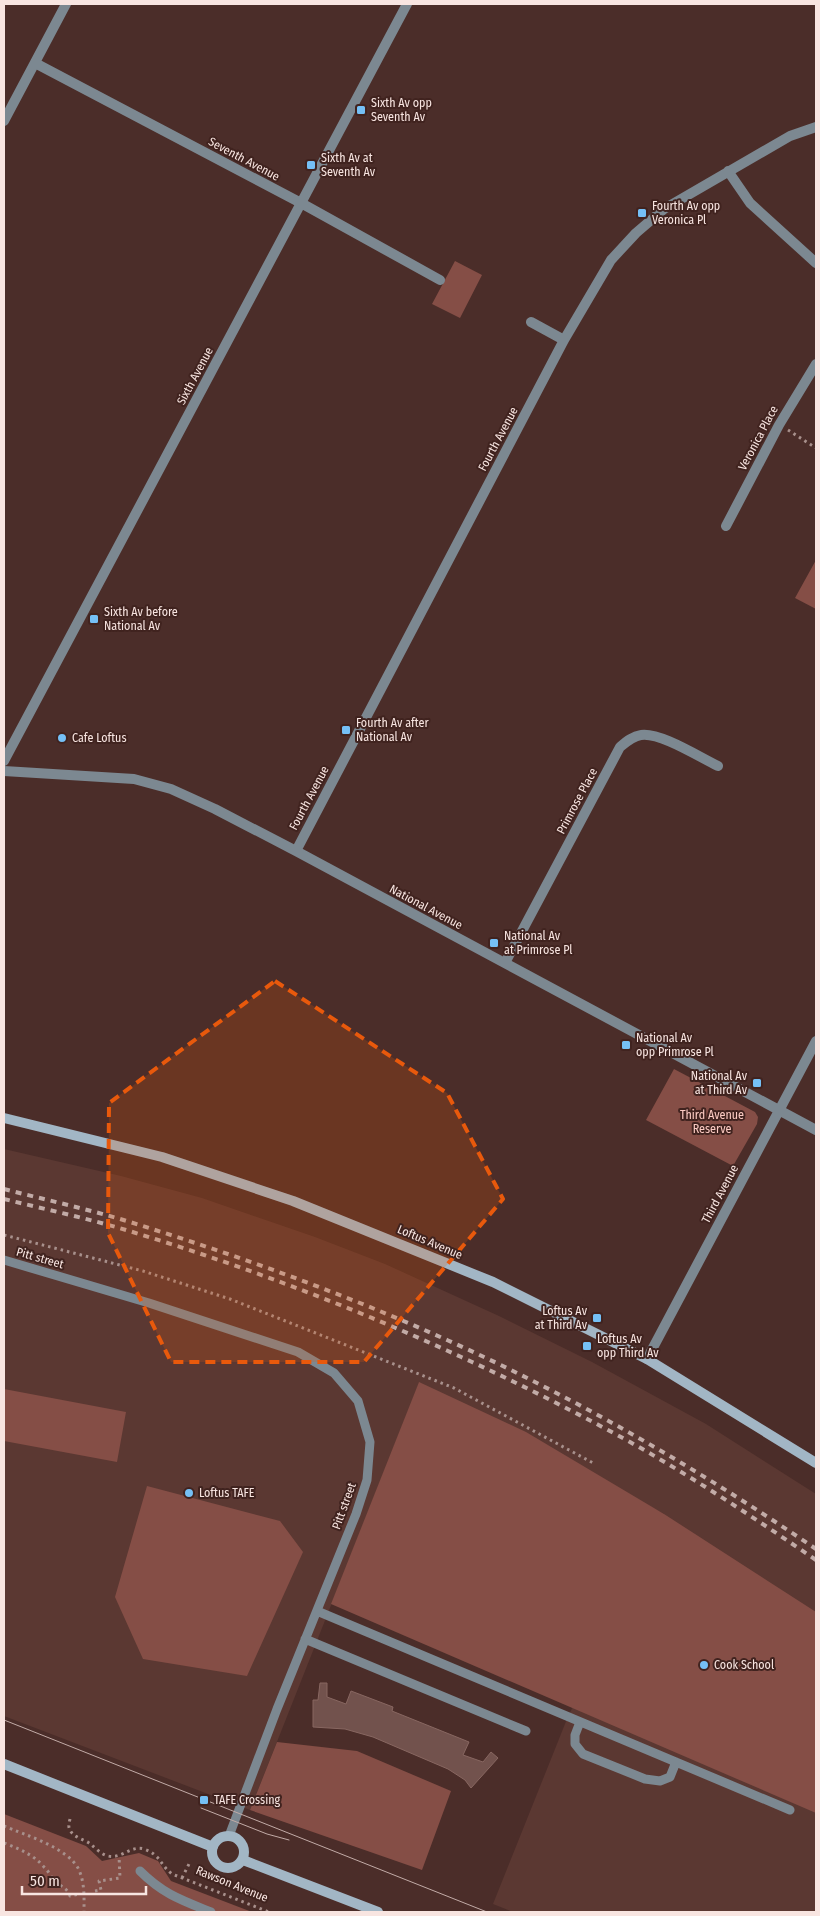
<svg xmlns="http://www.w3.org/2000/svg" width="820" height="1916" viewBox="0 0 820 1916" font-family="'Fira Sans Condensed',sans-serif">
	<rect width="100%" height="100%" fill="#4b2d29"/>
	<path fill="#5b3832" d="M 4,1149 L 121,1176 L 202,1198 L 315,1237 L 385,1264 L 499,1316 L 592,1362 L 706,1424 L 816,1494 L 816,1912 L 513,1912 L 493,1904 L 567,1719 L 664,1514 L 419,1383 L 250,1810 L 4,1716 Z"/>
	<path fill="#854e46" d="M 455,261 L 482,275 L 460,318 L 432,304 Z
		M 816,560 L 816,609 L 795,598 Z
		M 674,1069 L 755,1112 L 758,1117 L 757,1124 L 733,1166 L 646,1120 Z
		M 419,1382 L 526,1432 L 664,1514 L 816,1612 L 816,1813 L 331,1604 Z
		M 4,1389 L 126,1412 L 117,1462 L 4,1441 Z
		M 147,1486 L 280,1521 L 303,1552 L 247,1676 L 143,1659 L 115,1597 Z
		M 277,1742 L 357,1751 L 451,1791 L 422,1870 L 250,1810 Z
		M 4,1814 L 86,1846 L 102,1861 L 139,1853 L 158,1861 L 171,1881 L 252,1912 L 4,1912 Z"/>
	<path fill="#72524d" stroke="#886761" d="M 320,1683 L 327,1683 L 327,1697 L 346,1704 L 351,1691 L 393,1707 L 392,1711 L 469,1742 L 463,1755 L 483,1762 L 491,1752 L 498,1758 L 471,1788 L 465,1780 L 448,1769 L 373,1737 L 345,1729 L 313,1727 L 313,1700 L 318,1700 Z"/>
	<g fill="none" stroke-linecap="round" stroke-linejoin="round">
		<path stroke="#a8908c" stroke-width="3" stroke-dasharray="2.5 4" stroke-linecap="butt" d="M 788,430 L 816,448
			M 4,1235 L 143,1271 L 230,1299 L 454,1388 L 595,1464
			M 70,1819 C 69,1823 68,1827 70,1830 C 73,1837 83,1839 89,1843 C 95,1847 100,1854 108,1856 C 122,1859 131,1845 144,1849 C 161,1855 160,1865 172,1874 L 269,1912
			M 4,1826 C 25,1835 69,1848 79,1870 C 85,1884 84,1898 84,1912
			M 4,1843 C 19,1849 33,1854 44,1867 C 49,1871 51,1878 56,1882 C 62,1887 68,1889 70,1896 L 79,1894
			M 182,1878 L 190,1862
			M 95,1891 L 101,1890 L 99,1881 L 120,1878 L 119,1856"/>
		<path stroke="#7c8891" stroke-width="9" d="M 4,1260 L 149,1303 L 298,1352 L 334,1373 L 358,1401 L 370,1442 L 367,1480 L 356,1514 L 277,1709 L 229,1836
			M 317,1611 L 790,1810
			M 305,1639 L 526,1731
			M 580,1722 L 575,1735 L 575,1744 L 583,1754 L 645,1779 L 660,1781 L 670,1777 L 676,1762
			M 140,1871 C 163,1894 181,1900 211,1912"/>
		<path stroke="#7c8891" stroke-width="10" d="M 35,63 L 301,203 L 440,280
			M 4,121 L 66,4
			M 728,171 L 750,203 L 816,263
			M 531,322 L 564,340
			M 726,526 L 779,425 L 816,364
			M 4,761 L 407,4
			M 4,771 L 134,779 L 171,789 L 215,809 L 296,851 L 816,1130
			M 296,851 L 564,340 L 611,260 L 636,233 L 664,209 L 790,136 L 816,127
			M 505,963 L 620,747 C 626,742 633,736 641,735 C 660,732 699,757 718,766
			M 647,1359 L 816,1041"/>
		<path stroke="#a2b6c5" stroke-width="10" d="M 4,1118 L 162,1157 L 293,1201 L 493,1282 L 647,1359 L 816,1463
			M 4,1764 L 213,1847
			M212 1852a16 16 0 1 1 32 0a16 16 0 1 1-32 0Z
			M 243,1860 L 378,1912"/>
		<path stroke="#c2aba7" stroke-width="1" d="M 4,1720 L 487,1912
			M 201,1808 L 267,1834 L 289,1840"/>
		<path stroke="#c2aba7" stroke-width="4" stroke-dasharray="6 6" stroke-linecap="butt" d="M 4,1189 C 46,1200 88,1209 130,1222 C 268,1265 405,1316 535,1382 C 632,1431 726,1488 816,1549
			M 4,1199 C 44,1209 86,1218 126,1230 C 301,1283 470,1354 630,1442 C 694,1478 756,1519 816,1560"/>
	</g>
	<path fill="#e8590c" fill-opacity="0.2" stroke="#e8590c" stroke-width="4" stroke-dasharray="10 6" stroke-linejoin="round" d="M 275,981 L 447,1093 L 503,1199 L 364,1362 L 171,1362 L 108,1233 L 109,1103 Z"/>
	<g fill="#75c0f6" stroke="#40231f" stroke-width="2">
		<rect x="356" y="105" width="10" height="10" rx="2.5"/>
		<rect x="306" y="160" width="10" height="10" rx="2.5"/>
		<rect x="637" y="208" width="10" height="10" rx="2.5"/>
		<rect x="89" y="614" width="10" height="10" rx="2.5"/>
		<rect x="341" y="725" width="10" height="10" rx="2.5"/>
		<circle cx="62" cy="738" r="5"/>
		<rect x="489" y="938" width="10" height="10" rx="2.5"/>
		<rect x="621" y="1040" width="10" height="10" rx="2.5"/>
		<rect x="752" y="1078" width="10" height="10" rx="2.5"/>
		<rect x="592" y="1313" width="10" height="10" rx="2.5"/>
		<rect x="582" y="1341" width="10" height="10" rx="2.5"/>
		<circle cx="189" cy="1493" r="5"/>
		<circle cx="704" cy="1665" r="5"/>
		<rect x="199" y="1795" width="10" height="10" rx="2.5"/>
	</g>
	<g text-anchor="middle" stroke-width="4" stroke-linejoin="round" paint-order="stroke">
		<g font-size="12" fill="#f8e5e1" stroke="#40231f" text-anchor="start">
			<text x="371" y="107">Sixth Av opp<tspan x="371" dy="14">Seventh Av</tspan></text>
			<text x="321" y="162">Sixth Av at<tspan x="321" dy="14">Seventh Av</tspan></text>
			<text x="652" y="210">Fourth Av opp<tspan x="652" dy="14">Veronica Pl</tspan></text>
			<text x="104" y="616">Sixth Av before<tspan x="104" dy="14">National Av</tspan></text>
			<text x="356" y="727">Fourth Av after<tspan x="356" dy="14">National Av</tspan></text>
			<text x="72" y="742">Cafe Loftus</text>
			<text x="504" y="940">National Av<tspan x="504" dy="14">at Primrose Pl</tspan></text>
			<text x="636" y="1042">National Av<tspan x="636" dy="14">opp Primrose Pl</tspan></text>
			<text x="747" y="1080" text-anchor="end">National Av<tspan x="747" dy="14">at Third Av</tspan></text>
			<text x="587" y="1315" text-anchor="end">Loftus Av<tspan x="587" dy="14">at Third Av</tspan></text>
			<text x="597" y="1343">Loftus Av<tspan x="597" dy="14">opp Third Av</tspan></text>
			<text x="199" y="1497">Loftus TAFE</text>
			<text x="714" y="1669">Cook School</text>
			<text x="214" y="1804">TAFE Crossing</text>
		</g>
		<g font-size="12" fill="#f8e5e1" stroke="#40231f">
			<text transform="translate(244 159) rotate(28)" y="4">Seventh Avenue</text>
			<text transform="translate(195 376) rotate(-62)" y="4">Sixth Avenue</text>
			<text transform="translate(758 438) rotate(-62)" y="4">Veronica Place</text>
			<text transform="translate(498 439) rotate(-62)" y="4">Fourth Avenue</text>
			<text transform="translate(309 798) rotate(-62)" y="4">Fourth Avenue</text>
			<text transform="translate(577 801) rotate(-62)" y="4">Primrose Place</text>
			<text transform="translate(426 907) rotate(28)" y="4">National Avenue</text>
			<text transform="translate(720 1194) rotate(-62)" y="4">Third Avenue</text>
			<text transform="translate(430 1242) rotate(23)" y="4">Loftus Avenue</text>
			<text transform="translate(40 1258) rotate(16)" y="4">Pitt street</text>
			<text transform="translate(344 1506) rotate(-70)" y="4">Pitt street</text>
			<text transform="translate(232 1884) rotate(22)" y="4">Rawson Avenue</text>
		</g>
		<g font-size="12" fill="#fccbc3" stroke="#40231f">
			<text x="712" y="1119">Third Avenue<tspan x="712" dy="14">Reserve</tspan></text>
		</g>
	</g>
	<rect width="820" height="1916" fill="none" stroke="#f8e5e1" stroke-width="10"/>
	<path d="M22 1886v8h124v-8" fill="none" stroke="#f8e5e1" stroke-width="2.5"/>
	<text x="30" y="1886" font-size="15" fill="#f8e5e1" stroke="#40231f" stroke-width="4" paint-order="stroke">50 m</text>
</svg>
